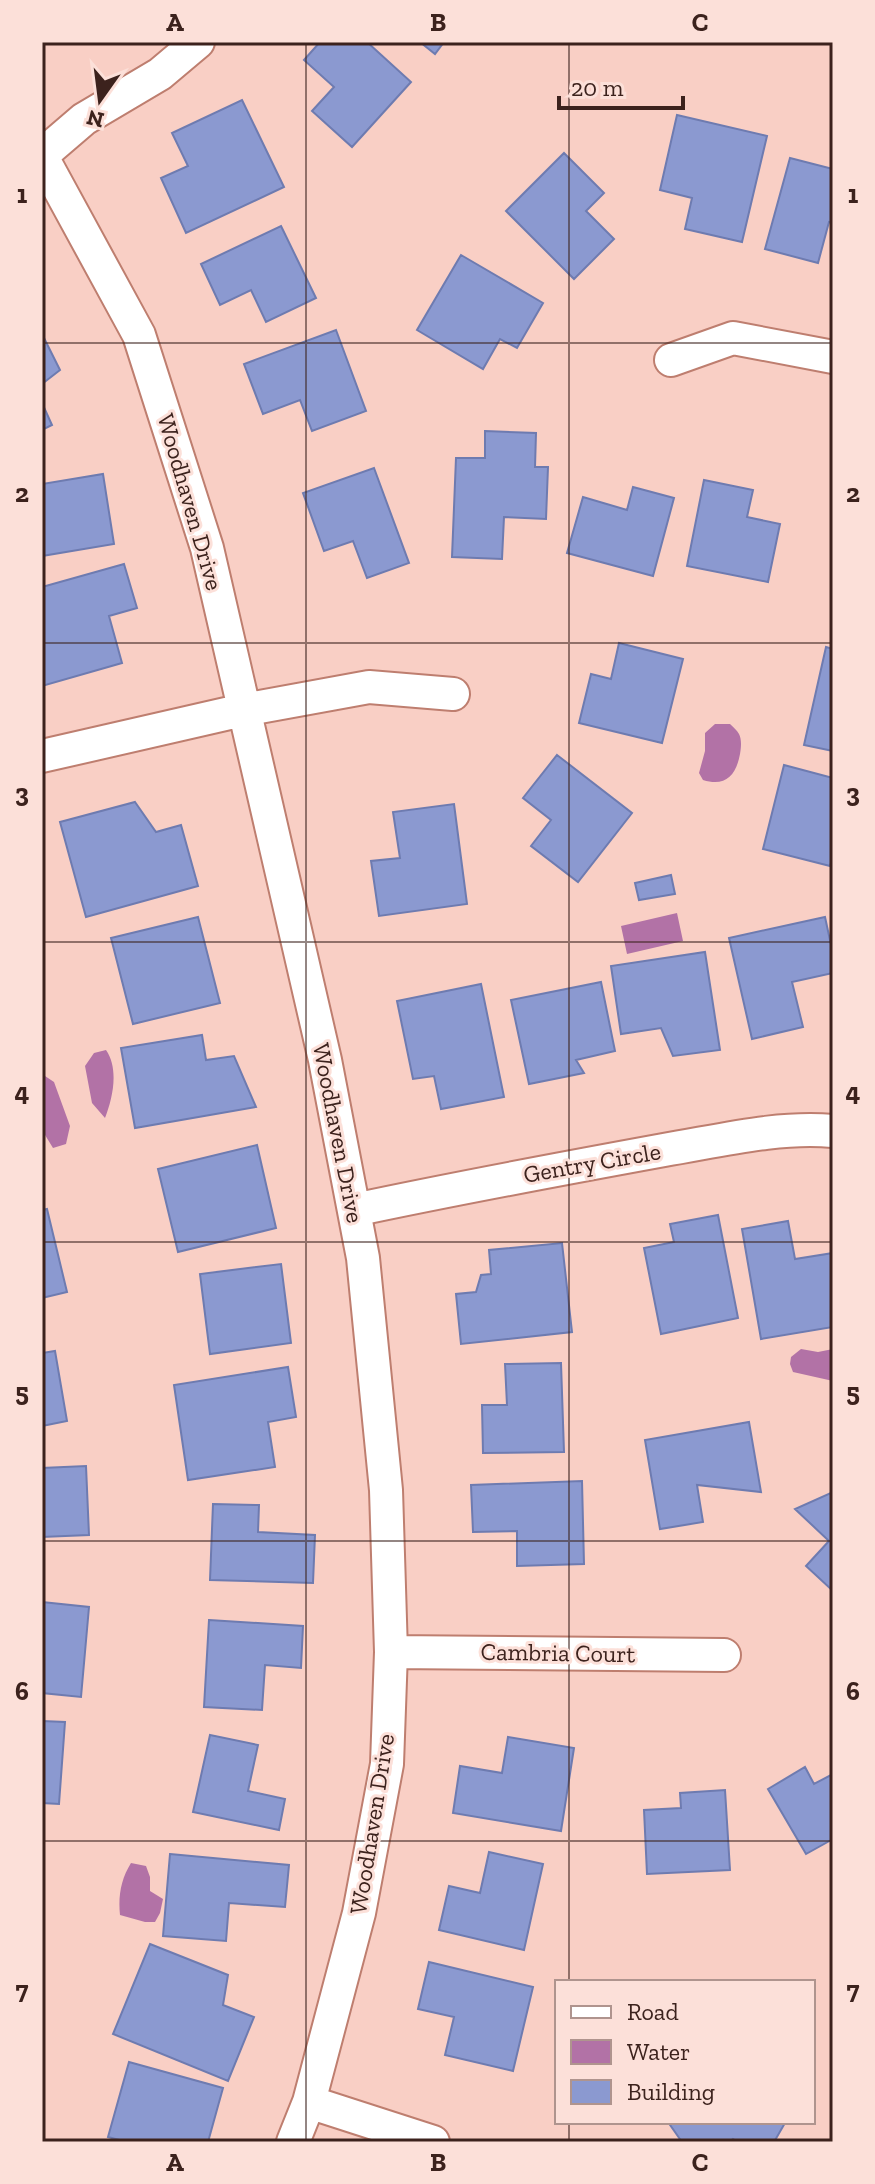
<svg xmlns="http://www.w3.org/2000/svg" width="875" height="2184" viewBox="0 0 875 2184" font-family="'Zilla Slab',serif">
	<rect width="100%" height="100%" fill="#f9cfc5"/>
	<path fill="#b272a6" d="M 715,724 L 730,724 C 733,727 737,730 739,734 C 742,740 741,748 740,754 C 736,776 725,787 703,780 L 699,773 L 705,751 L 705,733 Z
		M 677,913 L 683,941 L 627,954 L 621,926 Z
		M 106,1050 C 119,1069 113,1097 105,1118 L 92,1103 L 85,1066 L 94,1053 Z
		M 45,1076 L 54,1082 L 70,1126 L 66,1144 L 53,1148 L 42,1130 L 42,1082 Z
		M 801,1349 L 818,1352 L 833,1349 L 833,1381 L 793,1372 L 790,1364 L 791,1357 Z
		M 131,1863 L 146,1866 L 150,1877 L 150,1891 L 163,1899 L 160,1913 L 155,1922 L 145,1922 L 120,1915 C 118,1896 121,1879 131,1863 Z"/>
	<path fill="#8b99d0" stroke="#6e7bb0" stroke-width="2" d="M 320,42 L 367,42 L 411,82 L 352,147 L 312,111 L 334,87 L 304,60 Z
		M 420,42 L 444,42 L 435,54 Z
		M 242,100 L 284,187 L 186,233 L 161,178 L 188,166 L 172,133 Z
		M 677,115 L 767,136 L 742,242 L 685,229 L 692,198 L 660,190 Z
		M 564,153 L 604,193 L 586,211 L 614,239 L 574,279 L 506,211 Z
		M 790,158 L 833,169 L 833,223 L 829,222 L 818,263 L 765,249 Z
		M 281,226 L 316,298 L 266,322 L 251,290 L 220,305 L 201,264 Z
		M 461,255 L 543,303 L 517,348 L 500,339 L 483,369 L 417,330 Z
		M 336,330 L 366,411 L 312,431 L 300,400 L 263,414 L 244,364 Z
		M 42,334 L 60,370 L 42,384 Z
		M 42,403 L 52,425 L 42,430 Z
		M 485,431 L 536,433 L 535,467 L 548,467 L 546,519 L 504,517 L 502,559 L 452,557 L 456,458 L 485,458 Z
		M 374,468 L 409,563 L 367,578 L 353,541 L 324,551 L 303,493 Z
		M 103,474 L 114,544 L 42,556 L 42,484 Z
		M 704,480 L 753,490 L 747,517 L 780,524 L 768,582 L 687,566 Z
		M 633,487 L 674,498 L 653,576 L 567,553 L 583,497 L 627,510 Z
		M 124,564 L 137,608 L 109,616 L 122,663 L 42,686 L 42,587 Z
		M 619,643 L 683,659 L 662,743 L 579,723 L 591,674 L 611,679 Z
		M 826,647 L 833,649 L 833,751 L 804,745 Z
		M 557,755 L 632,813 L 578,882 L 531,846 L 551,820 L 523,798 Z
		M 784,765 L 833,778 L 833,855 L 830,866 L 763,849 Z
		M 135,802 L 156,832 L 181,825 L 198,886 L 86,917 L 60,822 Z
		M 454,804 L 467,904 L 379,916 L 371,861 L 400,858 L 393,812 Z
		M 671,875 L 675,894 L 639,900 L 635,883 Z
		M 198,917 L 220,1003 L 133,1024 L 111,938 Z
		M 825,917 L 833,954 L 833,973 L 792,982 L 803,1027 L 752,1039 L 729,938 Z
		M 705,952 L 720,1050 L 673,1056 L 661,1028 L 621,1034 L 611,966 Z
		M 601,982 L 615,1051 L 576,1060 L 584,1073 L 529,1084 L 511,1000 Z
		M 481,984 L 504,1097 L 441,1109 L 434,1076 L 413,1079 L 397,1001 Z
		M 202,1035 L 206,1060 L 234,1056 L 256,1107 L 135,1128 L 121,1048 Z
		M 257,1145 L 276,1228 L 178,1252 L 158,1169 Z
		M 47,1209 L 67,1292 L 42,1298 L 42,1210 Z
		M 718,1215 L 738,1318 L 661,1334 L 644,1248 L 674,1242 L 670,1224 Z
		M 788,1221 L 795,1259 L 833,1253 L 833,1327 L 761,1339 L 742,1229 Z
		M 562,1243 L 572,1332 L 461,1344 L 456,1294 L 476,1292 L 481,1275 L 491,1274 L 489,1250 Z
		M 281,1264 L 291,1343 L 210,1354 L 200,1274 Z
		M 55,1351 L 67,1421 L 42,1426 L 42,1353 Z
		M 561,1363 L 564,1452 L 483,1453 L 482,1405 L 507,1405 L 505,1364 Z
		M 288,1367 L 296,1417 L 268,1422 L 275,1467 L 188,1480 L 174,1385 Z
		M 749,1422 L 761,1492 L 697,1485 L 703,1522 L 660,1529 L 645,1440 Z
		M 86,1466 L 89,1535 L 42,1537 L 42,1468 Z
		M 582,1481 L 584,1564 L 517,1566 L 517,1531 L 473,1532 L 471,1485 Z
		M 833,1492 L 833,1591 L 806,1566 L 829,1541 L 795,1509 Z
		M 213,1504 L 259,1505 L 258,1532 L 315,1535 L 313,1583 L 210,1580 Z
		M 42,1602 L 89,1607 L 81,1697 L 42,1693 Z
		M 209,1620 L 303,1626 L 301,1668 L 265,1665 L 262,1710 L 204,1707 Z
		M 42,1721 L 65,1722 L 59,1804 L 42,1803 Z
		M 210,1735 L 258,1745 L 248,1791 L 285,1799 L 279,1830 L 193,1812 Z
		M 508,1737 L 574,1748 L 561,1831 L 453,1813 L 460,1766 L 502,1773 Z
		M 805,1767 L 814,1784 L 833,1774 L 833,1839 L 806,1854 L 768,1789 Z
		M 725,1790 L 730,1870 L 647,1874 L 644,1810 L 681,1808 L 680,1793 Z
		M 489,1852 L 543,1864 L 524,1950 L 439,1930 L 449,1886 L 480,1893 Z
		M 170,1854 L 289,1865 L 285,1907 L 229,1903 L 226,1941 L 163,1936 Z
		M 150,1944 L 228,1975 L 223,2005 L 254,2017 L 228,2081 L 113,2034 Z
		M 429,1962 L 533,1987 L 513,2071 L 445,2055 L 454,2017 L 418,2009 Z
		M 129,2062 L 223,2088 L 208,2142 L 127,2142 L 108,2137 Z
		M 668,2122 L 784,2122 L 785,2123 L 774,2142 L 738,2142 L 733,2139 L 729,2142 L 682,2142 Z"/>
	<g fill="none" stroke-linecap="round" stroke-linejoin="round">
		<defs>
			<path id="street" d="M 42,155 L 84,119 L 160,74 L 198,42
				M 42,157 L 139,335 L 207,548 L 325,1060 L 363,1258 L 386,1490 L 391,1652 L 387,1764 L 359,1913 L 309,2102 L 293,2142
				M 671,360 L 733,338 L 833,357
				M 42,756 L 243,710 L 369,687 L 453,694
				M 354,1210 C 457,1188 560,1169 664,1150 C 719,1141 777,1126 833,1131
				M 391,1652 L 724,1655
				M 309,2102 L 433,2142"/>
		</defs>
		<use href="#street" stroke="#be7e6f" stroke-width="36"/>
		<use href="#street" stroke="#fff" stroke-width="32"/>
	</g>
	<path fill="none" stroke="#3c221d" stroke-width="2" stroke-opacity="0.55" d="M 306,42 L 306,2142M 569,42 L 569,1982M 42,343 L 833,343M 42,643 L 833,643M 42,942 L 833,942M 42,1242 L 833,1242M 42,1541 L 833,1541M 42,1841 L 833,1841M 569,2122 L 569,2142"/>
	<g text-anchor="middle" stroke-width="6" stroke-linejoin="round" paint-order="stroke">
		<g font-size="24" fill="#3c221d" stroke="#fce0d9">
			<text transform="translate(190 502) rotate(74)" y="8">Woodhaven Drive</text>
			<text transform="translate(338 1133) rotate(79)" y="8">Woodhaven Drive</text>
			<text transform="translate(592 1163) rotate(-10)" y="8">Gentry Circle</text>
			<text transform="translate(558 1653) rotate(1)" y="8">Cambria Court</text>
			<text transform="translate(372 1824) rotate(-81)" y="8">Woodhaven Drive</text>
		</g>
	</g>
	<rect width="875" height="2184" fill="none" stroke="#fce0d9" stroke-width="88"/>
	<rect x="555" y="1980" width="260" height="144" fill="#fce0d9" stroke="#af948e" stroke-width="2"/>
	<rect x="571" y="2006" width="40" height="12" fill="#ffffff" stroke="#af948e" stroke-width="2"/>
	<text x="627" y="2020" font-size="24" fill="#3c221d">Road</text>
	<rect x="571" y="2040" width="40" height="24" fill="#b272a6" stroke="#af948e" stroke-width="2"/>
	<text x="627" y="2060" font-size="24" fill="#3c221d">Water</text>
	<rect x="571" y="2080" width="40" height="24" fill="#8b99d0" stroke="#af948e" stroke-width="2"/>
	<text x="627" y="2100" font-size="24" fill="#3c221d">Building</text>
	<g transform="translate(100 100) rotate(194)" stroke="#fce0d9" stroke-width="6" paint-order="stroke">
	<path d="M0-6L14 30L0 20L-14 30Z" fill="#3c221d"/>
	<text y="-12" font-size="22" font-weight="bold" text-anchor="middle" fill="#3c221d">N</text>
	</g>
	<path d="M559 96v12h124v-12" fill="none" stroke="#3c221d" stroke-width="4"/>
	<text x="571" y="96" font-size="24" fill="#3c221d" stroke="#fce0d9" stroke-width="6" paint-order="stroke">20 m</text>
	<rect x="44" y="44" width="787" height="2096" fill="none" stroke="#3c221d" stroke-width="3"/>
	<g font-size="26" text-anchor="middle" font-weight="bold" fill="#3c221d">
		<text x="175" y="31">A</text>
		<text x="438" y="31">B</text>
		<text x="700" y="31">C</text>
		<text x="22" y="203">1</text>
		<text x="853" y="203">1</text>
		<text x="22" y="502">2</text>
		<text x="853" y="502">2</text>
		<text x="22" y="802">3</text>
		<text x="853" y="802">3</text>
		<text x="22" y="1101">4</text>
		<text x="853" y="1101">4</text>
		<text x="22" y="1401">5</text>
		<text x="853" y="1401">5</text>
		<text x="22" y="1700">6</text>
		<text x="853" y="1700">6</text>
		<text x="22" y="1999">7</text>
		<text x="853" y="1999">7</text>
		<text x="175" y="2171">A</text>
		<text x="438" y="2171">B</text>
		<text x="700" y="2171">C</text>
	</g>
</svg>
